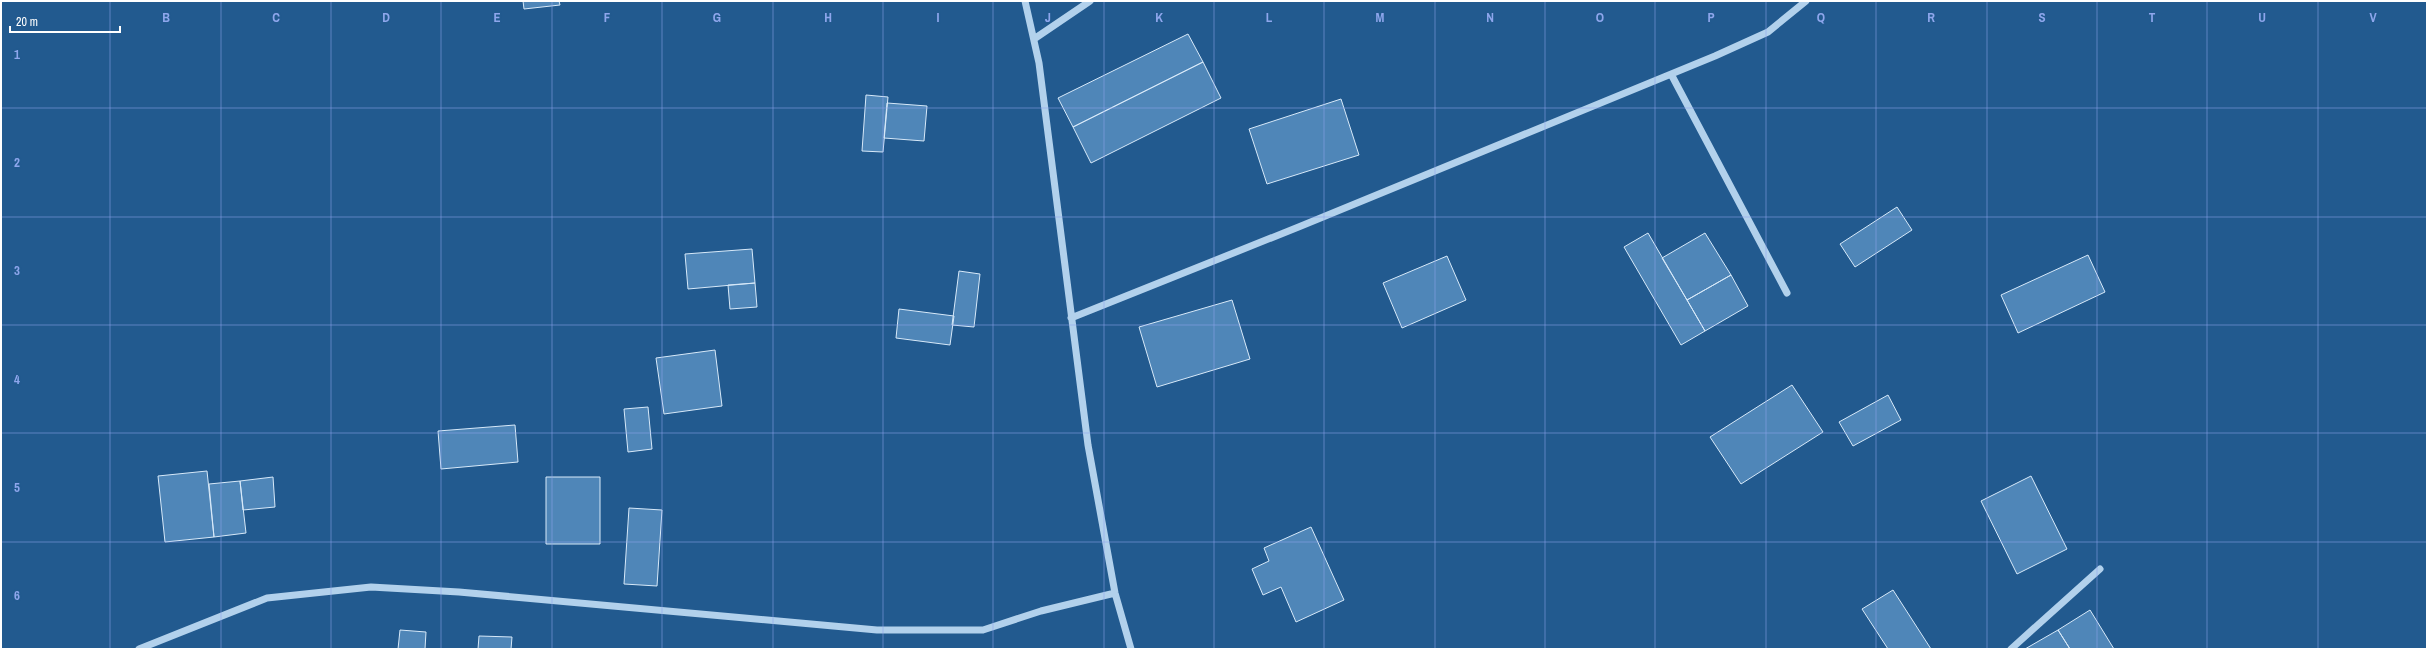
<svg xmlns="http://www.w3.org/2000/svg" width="2428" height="650" viewBox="0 0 2428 650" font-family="'Archivo Narrow',sans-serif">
	<rect width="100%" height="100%" fill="#225a8f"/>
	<path fill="#4f86b8" stroke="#d7e9f9" d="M 523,1 L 559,1 L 560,5 L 524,9 Z
		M 1188,34 L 1203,62 L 1073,127 L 1058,98 Z
		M 1203,62 L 1221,98 L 1091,163 L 1073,127 Z
		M 866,95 L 888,97 L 883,152 L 862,151 Z
		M 1341,99 L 1359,155 L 1267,184 L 1249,129 Z
		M 887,103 L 927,106 L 924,141 L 884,138 Z
		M 1897,207 L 1912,230 L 1855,267 L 1840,244 Z
		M 1648,233 L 1705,331 L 1681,345 L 1624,247 Z
		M 1705,233 L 1731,275 L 1687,300 L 1662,258 Z
		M 752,249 L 755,283 L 688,289 L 685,254 Z
		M 2088,255 L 2105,292 L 2018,333 L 2001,295 Z
		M 1447,256 L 1466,300 L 1402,328 L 1383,283 Z
		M 959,271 L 980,274 L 974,327 L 952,325 Z
		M 1731,275 L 1748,306 L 1705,331 L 1687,300 Z
		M 755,283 L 757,307 L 730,309 L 728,285 Z
		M 1232,300 L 1250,359 L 1157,387 L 1139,327 Z
		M 899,309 L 954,316 L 950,345 L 896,338 Z
		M 715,350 L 722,406 L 664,414 L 656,358 Z
		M 1792,385 L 1823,432 L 1741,484 L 1710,437 Z
		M 1888,395 L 1901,420 L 1853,446 L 1839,422 Z
		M 648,407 L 652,449 L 628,452 L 624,409 Z
		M 515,425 L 518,462 L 441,469 L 438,431 Z
		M 207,471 L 214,537 L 165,542 L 158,476 Z
		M 2031,476 L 2067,549 L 2017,574 L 1981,501 Z
		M 273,477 L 275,507 L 243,510 L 240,481 Z
		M 546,477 L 600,477 L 600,544 L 546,544 Z
		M 240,481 L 246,533 L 214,537 L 209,484 Z
		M 629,508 L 662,510 L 657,586 L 624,584 Z
		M 1311,527 L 1344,600 L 1296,622 L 1281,587 L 1263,595 L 1252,569 L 1269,561 L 1264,548 Z
		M 1893,590 L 1931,649 L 1888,649 L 1862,609 Z
		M 2090,610 L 2114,649 L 2070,649 L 2058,630 Z
		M 400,630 L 426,632 L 425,649 L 398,649 Z
		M 2058,630 L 2070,649 L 2025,649 Z
		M 479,636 L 512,637 L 511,649 L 478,649 Z"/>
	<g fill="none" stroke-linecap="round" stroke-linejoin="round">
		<path stroke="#b2d1ec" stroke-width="7" d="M 1025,1 L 1039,63 L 1088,445 L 1115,593 L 1131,649
			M 1034,39 L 1090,1
			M 1671,74 L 1787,293
			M 1071,318 L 1301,226 L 1715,56 L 1768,32 L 1806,1
			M 139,649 L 267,598 L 371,587 L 459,592 L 877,630 L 983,630 L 1041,611 L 1115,593
			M 2011,649 L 2100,569"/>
	</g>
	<path fill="none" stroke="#8ea6ec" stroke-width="1" stroke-opacity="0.55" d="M 110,1 L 110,649M 221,1 L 221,649M 331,1 L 331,649M 441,1 L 441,649M 552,1 L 552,649M 662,1 L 662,649M 773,1 L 773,649M 883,1 L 883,649M 993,1 L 993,649M 1104,1 L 1104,649M 1214,1 L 1214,649M 1324,1 L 1324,649M 1435,1 L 1435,649M 1545,1 L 1545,649M 1655,1 L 1655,649M 1766,1 L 1766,649M 1876,1 L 1876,649M 1987,1 L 1987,649M 2097,1 L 2097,649M 2207,1 L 2207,649M 2318,1 L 2318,649M 1,108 L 2427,108M 1,217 L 2427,217M 1,325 L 2427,325M 1,433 L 2427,433M 1,542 L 2427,542"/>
	<g font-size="13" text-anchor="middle" font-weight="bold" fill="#8ea6ec" stroke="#225a8f" stroke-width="3.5" stroke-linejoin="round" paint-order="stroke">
		<text x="166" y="22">B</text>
		<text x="276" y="22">C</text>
		<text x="386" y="22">D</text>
		<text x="497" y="22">E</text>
		<text x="607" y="22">F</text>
		<text x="717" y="22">G</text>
		<text x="828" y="22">H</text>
		<text x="938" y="22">I</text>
		<text x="1048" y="22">J</text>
		<text x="1159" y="22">K</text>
		<text x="1269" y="22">L</text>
		<text x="1380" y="22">M</text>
		<text x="1490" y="22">N</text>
		<text x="1600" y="22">O</text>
		<text x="1711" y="22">P</text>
		<text x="1821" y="22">Q</text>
		<text x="1931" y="22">R</text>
		<text x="2042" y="22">S</text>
		<text x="2152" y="22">T</text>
		<text x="2262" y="22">U</text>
		<text x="2373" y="22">V</text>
		<text x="17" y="59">1</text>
		<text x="17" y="167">2</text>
		<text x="17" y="275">3</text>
		<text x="17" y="384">4</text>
		<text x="17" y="492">5</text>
		<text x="17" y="600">6</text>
	</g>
	<rect width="2428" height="650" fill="none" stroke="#ffffff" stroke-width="4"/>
	<path d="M10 26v6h110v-6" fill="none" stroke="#ffffff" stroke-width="2"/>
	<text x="16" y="26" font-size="12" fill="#ffffff" stroke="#225a8f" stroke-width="3" paint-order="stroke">20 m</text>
</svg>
